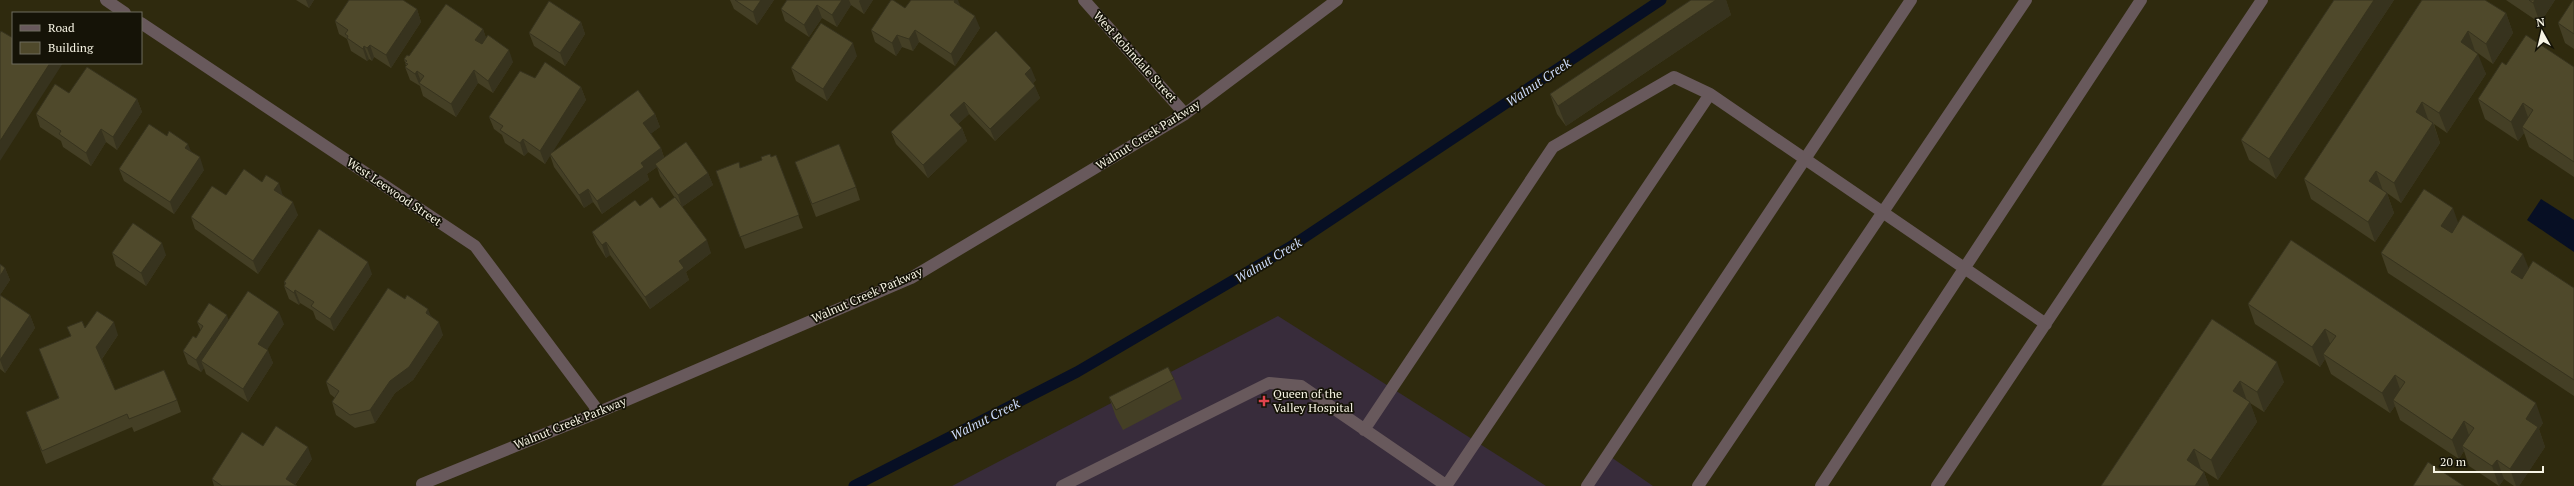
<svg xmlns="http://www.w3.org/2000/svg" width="2574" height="486" viewBox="0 0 2574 486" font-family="'PT Serif',serif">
	<rect width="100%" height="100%" fill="#2f2a0e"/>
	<path fill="#382c3b" d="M 1278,316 L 1546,486 L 952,486 Z
		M 1605,453 L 1653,486 L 1581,486 Z"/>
	<path fill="#070f24" d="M 2541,199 L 2574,220 L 2574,252 L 2527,220 Z"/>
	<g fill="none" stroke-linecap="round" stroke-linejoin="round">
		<path stroke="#070f24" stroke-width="11" d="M 854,486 L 1077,372 L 1290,247 L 1661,0"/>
		<path stroke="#68595c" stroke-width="12" d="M 1710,94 L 2046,324
			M 1364,430 L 1553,147 L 1674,77 L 1710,94 L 1446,486
			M 1062,486 L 1269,383 L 1301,386 L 1447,486
			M 1587,486 L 1911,0
			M 1698,486 L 2026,0
			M 1821,486 L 2141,0
			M 1937,486 L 2262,0"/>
		<path stroke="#68595c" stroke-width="12" d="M 106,0 L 125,13
			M 1084,0 L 1185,114
			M 141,23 L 475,246 L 599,412
			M 422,484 L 599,412 L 911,278 L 1185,114 L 1337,0"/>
	</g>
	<path fill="#443f25" d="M 296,0 L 314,0 L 309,8 Z
		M 730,0 L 774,0 L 757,25 L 734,9 Z
		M 787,0 L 873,0 L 864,14 L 851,5 L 837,27 L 822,18 L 809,37 L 785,21 L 781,9 Z
		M 1691,0 L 1726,0 L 1731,15 L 1566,126 L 1557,114 L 1550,94 Z
		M 2334,0 L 2394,0 L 2276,179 L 2249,160 L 2241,140 Z
		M 2422,0 L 2506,13 L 2513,33 L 2493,64 L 2475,51 L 2486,74 L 2447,133 L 2434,124 L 2440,143 L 2401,203 L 2387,193 L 2394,213 L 2375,242 L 2311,199 L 2304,179 Z
		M 2506,0 L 2555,0 L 2540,23 Z
		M 2574,0 L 2574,49 L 2565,43 L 2558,23 Z
		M 960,6 L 980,28 L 955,66 L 919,42 L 913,51 L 902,47 L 896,56 L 875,42 L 871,30 L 905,8 Z
		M 417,9 L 421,22 L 391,68 L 374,57 L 372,61 L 369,59 L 367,61 L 351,51 L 347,39 L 339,34 L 335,21 Z
		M 581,22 L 585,34 L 565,66 L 534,46 L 529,33 Z
		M 483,29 L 486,38 L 513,62 L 493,93 L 478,83 L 456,117 L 423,96 L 420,86 L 410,80 L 405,67 L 406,66 L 404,59 Z
		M 996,31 L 1036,80 L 1033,83 L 1040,98 L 995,141 L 969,114 L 958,124 L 962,128 L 967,141 L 928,178 L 896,144 L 891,132 Z
		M 857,56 L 827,101 L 796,81 L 791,68 Z
		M 2506,65 L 2574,67 L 2574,177 L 2529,147 L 2524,133 L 2518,141 L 2485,119 L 2478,99 Z
		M 535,78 L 581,87 L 586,100 L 552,152 L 655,114 L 660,127 L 650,134 L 661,148 L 664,157 L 708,173 L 713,185 L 682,207 L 711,253 L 686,272 L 689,280 L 650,309 L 610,255 L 606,258 L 597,244 L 592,232 L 640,206 L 660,208 L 675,198 L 660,176 L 657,167 L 647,174 L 649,180 L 602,214 L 593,202 L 584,208 L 554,167 L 550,155 L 545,164 L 528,152 L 524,156 L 505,143 L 502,135 L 494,129 L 489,117 Z
		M 69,93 L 137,99 L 142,112 L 117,150 L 106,142 L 91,166 L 63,147 L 61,141 L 40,127 L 36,114 Z
		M 776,155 L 803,228 L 745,249 L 716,171 L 741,168 Z
		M 795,162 L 856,187 L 860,200 L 816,217 Z
		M 119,169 L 204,170 L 174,214 L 124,181 Z
		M 262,182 L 283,195 L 298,215 L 258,274 L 195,229 L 191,217 L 226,195 Z
		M 2458,222 L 2529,269 L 2574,288 L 2574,396 L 2388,273 L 2381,253 Z
		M 2291,240 L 2543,423 L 2539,429 L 2545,447 L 2519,486 L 2514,486 L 2504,479 L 2499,486 L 2469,466 L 2464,451 L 2459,459 L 2400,420 L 2395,406 L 2390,413 L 2331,374 L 2325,359 L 2320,367 L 2255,324 L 2248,304 Z
		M 112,253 L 166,255 L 146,286 L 116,266 Z
		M 0,264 L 5,268 L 10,280 L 0,295 L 30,315 L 35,328 L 5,373 L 0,369 Z
		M 372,274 L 334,331 L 316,319 L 313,311 L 300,303 L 299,305 L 289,299 L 284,286 L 285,285 L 284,282 Z
		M 431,316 L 443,335 L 413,380 L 395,393 L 375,423 L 355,428 L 336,415 L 332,402 L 335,398 L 330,394 L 326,382 Z
		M 2212,319 L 2284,382 L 2264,412 L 2250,403 L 2257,422 L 2218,480 L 2201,469 L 2200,469 L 2204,472 L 2209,486 L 2101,486 Z
		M 229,320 L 284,324 L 267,349 L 273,363 L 248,402 L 206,374 L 204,368 L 201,372 L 188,364 L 183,351 L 196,338 L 201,331 L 197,322 Z
		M 67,327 L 85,328 L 118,335 L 102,359 L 115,390 L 177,400 L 181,412 L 134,432 L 132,427 L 46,464 L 26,412 L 59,399 L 39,349 L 71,336 Z
		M 1174,379 L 1182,399 L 1123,430 L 1116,417 L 1109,397 Z
		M 263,446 L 312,459 L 295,485 L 297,486 L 214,486 L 212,479 Z"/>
	<path fill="#37331e" d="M 306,0 L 314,0 L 309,8 Z
		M 761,0 L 774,0 L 757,25 L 753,12 Z
		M 842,0 L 849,0 L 851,5 L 837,27 L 832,15 Z
		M 860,0 L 873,0 L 864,14 L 859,1 Z
		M 955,0 L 958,0 L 962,10 L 954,2 Z
		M 1716,0 L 1726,0 L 1731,15 L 1566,126 L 1558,106 Z
		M 2374,0 L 2394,0 L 2276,179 L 2269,159 Z
		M 2535,0 L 2555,0 L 2540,23 L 2533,3 Z
		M 817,5 L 822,18 L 809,37 L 804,25 Z
		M 417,9 L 421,22 L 391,68 L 386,55 Z
		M 2506,13 L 2513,33 L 2493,64 L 2486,44 Z
		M 975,16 L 980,28 L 955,66 L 951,54 Z
		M 581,22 L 585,34 L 565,66 L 560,53 Z
		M 483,29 L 487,41 L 480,52 L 475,40 Z
		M 915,30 L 919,42 L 913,51 L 909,39 Z
		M 2468,31 L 2475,51 L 2469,62 L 2461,42 Z
		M 897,35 L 902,47 L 896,56 L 892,43 Z
		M 853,43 L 857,56 L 827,101 L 823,89 Z
		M 370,45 L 374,57 L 372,61 L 367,48 Z
		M 364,46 L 369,59 L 367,61 L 363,49 Z
		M 509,50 L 513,62 L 493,93 L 488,81 Z
		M 2478,54 L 2486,74 L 2447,133 L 2439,113 Z
		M 50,63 L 63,63 L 0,161 L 0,141 Z
		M 1031,68 L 1036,80 L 1029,87 L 1025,74 Z
		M 474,70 L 478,83 L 456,117 L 451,104 Z
		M 417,71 L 422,84 L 419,83 L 420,86 L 415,74 Z
		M 1035,86 L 1040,98 L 995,141 L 990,129 Z
		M 581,87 L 586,100 L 545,164 L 540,151 Z
		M 137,99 L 142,112 L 117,150 L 113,137 Z
		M 964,102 L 969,114 L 954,128 L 950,115 Z
		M 2422,102 L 2429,122 L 2416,112 Z
		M 2523,103 L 2530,123 L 2522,127 L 2524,133 L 2518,141 L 2511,122 Z
		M 655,114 L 660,127 L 648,136 L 643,123 Z
		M 2433,123 L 2440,143 L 2401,203 L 2394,183 Z
		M 962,128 L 967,141 L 928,178 L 923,165 Z
		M 101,129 L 106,142 L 91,166 L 86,153 Z
		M 523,139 L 528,152 L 524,156 L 520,143 Z
		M 188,144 L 193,156 L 185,148 Z
		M 661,148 L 665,161 L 655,164 L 657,167 L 647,174 L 649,180 L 602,214 L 597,201 L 641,163 Z
		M 200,157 L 204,170 L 174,214 L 170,202 Z
		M 2376,171 L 2383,191 L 2369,181 Z
		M 708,173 L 713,185 L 682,207 L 678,195 Z
		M 279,183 L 283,196 L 274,190 Z
		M 588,189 L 593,202 L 584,208 L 579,195 Z
		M 2387,193 L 2394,213 L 2375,242 L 2368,222 Z
		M 293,202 L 298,215 L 258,274 L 253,261 Z
		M 2453,208 L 2460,228 L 2449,246 L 2441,226 Z
		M 707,240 L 711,253 L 686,272 L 689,280 L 650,309 L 645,297 L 679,261 Z
		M 606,242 L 610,255 L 606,258 L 602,245 Z
		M 162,243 L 166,255 L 146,286 L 141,273 Z
		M 2523,254 L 2531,274 L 2518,292 L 2511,272 Z
		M 368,262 L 372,274 L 334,331 L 330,319 Z
		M 5,268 L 10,280 L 0,295 L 0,276 Z
		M 295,290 L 300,303 L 299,305 L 294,293 Z
		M 428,309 L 433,321 L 426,313 Z
		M 279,312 L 284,324 L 263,356 L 258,344 Z
		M 30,315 L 35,328 L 5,373 L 0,360 Z
		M 227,315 L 231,328 L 201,361 L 204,368 L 201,372 L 196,360 Z
		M 114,322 L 118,335 L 101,360 L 96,347 Z
		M 439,322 L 443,335 L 413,380 L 395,393 L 375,423 L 370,410 L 390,381 Z
		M 2325,329 L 2332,349 L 2323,354 L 2325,359 L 2320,367 L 2312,347 Z
		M 268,350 L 273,363 L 248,402 L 243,389 Z
		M 2277,362 L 2284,382 L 2264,412 L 2257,392 Z
		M 2395,375 L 2402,395 L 2393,400 L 2395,406 L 2390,413 L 2382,393 Z
		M 2240,381 L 2247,401 L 2233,391 Z
		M 2250,402 L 2257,422 L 2218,480 L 2211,460 Z
		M 2536,403 L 2543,423 L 2539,429 L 2545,447 L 2519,486 L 2516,486 L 2510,469 L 2526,419 Z
		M 2464,421 L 2471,441 L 2462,446 L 2464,451 L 2459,459 L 2452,440 Z
		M 308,447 L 312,459 L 294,486 L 286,479 Z
		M 2194,449 L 2201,469 L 2194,480 L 2187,460 Z
		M 2497,460 L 2504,479 L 2499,486 L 2492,466 Z
		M 2204,472 L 2209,486 L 2195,486 Z"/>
	<path fill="#4f492b" stroke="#37331e" d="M 349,0 L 403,0 L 417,9 L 386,55 L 370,45 L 367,48 L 364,46 L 363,49 L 347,38 L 348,36 L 345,34 L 348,30 L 335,21 Z
		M 735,0 L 761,0 L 753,12 Z
		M 787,0 L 842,0 L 832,15 L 817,5 L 804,25 L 781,9 Z
		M 891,0 L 893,0 L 905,8 L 911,0 L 955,0 L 954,2 L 975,16 L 951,54 L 915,30 L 909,39 L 897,35 L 892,43 L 871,30 Z
		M 1691,0 L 1716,0 L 1558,106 L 1550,94 Z
		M 2334,0 L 2374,0 L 2269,159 L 2241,140 Z
		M 2422,0 L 2485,0 L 2506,13 L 2486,44 L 2468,31 L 2461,42 L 2478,54 L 2439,113 L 2422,102 L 2416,112 L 2433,123 L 2394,183 L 2376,171 L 2369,181 L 2387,193 L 2368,222 L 2304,179 Z
		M 2529,0 L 2535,0 L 2533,3 Z
		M 2573,0 L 2574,0 L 2574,34 L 2558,23 Z
		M 549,1 L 581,22 L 560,53 L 529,33 Z
		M 446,4 L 483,29 L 475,40 L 482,44 L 488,35 L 509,50 L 488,81 L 474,70 L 451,104 L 419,83 L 424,76 L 417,71 L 415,74 L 405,67 L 408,64 L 405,63 L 407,61 L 404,59 L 407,55 L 409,56 Z
		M 821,23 L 853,43 L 823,89 L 791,68 Z
		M 1,31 L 13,38 L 13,63 L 50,63 L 0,141 L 0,33 Z
		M 996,31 L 1031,68 L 1025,74 L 1035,86 L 990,129 L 964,102 L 950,115 L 962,128 L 923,165 L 891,132 Z
		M 2526,35 L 2574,67 L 2574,162 L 2522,127 L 2533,110 L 2523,103 L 2511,122 L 2478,99 L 2502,62 L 2506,65 Z
		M 545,62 L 581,87 L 540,151 L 523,139 L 520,143 L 500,130 L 503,126 L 489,117 L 520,71 L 535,78 Z
		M 87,67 L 137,99 L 113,137 L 101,129 L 86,153 L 59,134 L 61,131 L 36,114 L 55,84 L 69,93 Z
		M 638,90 L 655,114 L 643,123 L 661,148 L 641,163 L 644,167 L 597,201 L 588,189 L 579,195 L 550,154 Z
		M 149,124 L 167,136 L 169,131 L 188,144 L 185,148 L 200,157 L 170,202 L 119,169 Z
		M 686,142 L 708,173 L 678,195 L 655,164 Z
		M 839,144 L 856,187 L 812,204 L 795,162 Z
		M 770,154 L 771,157 L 776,155 L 799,215 L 740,237 L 716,171 L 739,162 L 740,168 L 762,160 L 761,157 Z
		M 244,169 L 262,182 L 266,175 L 279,183 L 274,190 L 293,202 L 253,261 L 191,217 L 212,186 L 226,195 Z
		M 2424,189 L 2453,208 L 2441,226 L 2452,233 L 2463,215 L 2523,254 L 2511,272 L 2522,279 L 2533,261 L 2574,288 L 2574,380 L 2381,253 Z
		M 652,197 L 660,208 L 675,197 L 707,240 L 679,261 L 684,268 L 645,297 L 606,242 L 602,245 L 592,232 L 635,200 L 640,206 Z
		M 133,223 L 162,243 L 141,273 L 112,253 Z
		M 319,229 L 368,262 L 330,319 L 311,306 L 314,302 L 295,290 L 294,293 L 284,286 L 286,283 L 284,282 Z
		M 2291,240 L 2536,403 L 2526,419 L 2538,427 L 2510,469 L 2497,460 L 2492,466 L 2462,446 L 2474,428 L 2464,421 L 2452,440 L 2393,400 L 2405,382 L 2395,375 L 2382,393 L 2323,354 L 2336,336 L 2325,329 L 2312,347 L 2248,304 Z
		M 0,264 L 5,268 L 0,276 Z
		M 388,288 L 405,299 L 407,295 L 428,309 L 426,313 L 439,322 L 409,367 L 390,381 L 370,410 L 350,415 L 332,402 L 339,391 L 326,382 Z
		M 248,291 L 279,312 L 258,344 L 268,350 L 243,389 L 201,361 Z
		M 0,295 L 30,315 L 0,360 Z
		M 209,303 L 227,315 L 196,360 L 183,351 L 193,336 L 196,338 L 203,326 L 197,322 Z
		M 97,311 L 114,322 L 96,347 L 115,390 L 164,370 L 177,400 L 129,419 L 127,414 L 42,451 L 26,412 L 59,398 L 39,349 L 71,336 L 67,327 L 82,321 L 85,328 Z
		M 2212,319 L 2277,362 L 2257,392 L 2240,381 L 2233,391 L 2250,402 L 2211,460 L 2194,449 L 2187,460 L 2204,472 L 2195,486 L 2101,486 Z
		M 1168,367 L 1174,379 L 1116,410 L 1109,397 Z
		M 276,426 L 308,447 L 286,479 L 297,486 L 222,486 L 212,479 L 242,432 L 263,446 Z
		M 2428,462 L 2464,486 L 2413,486 Z"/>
	<path fill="#e0444e" stroke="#151307" stroke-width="1.5" d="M1262 395h4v4h4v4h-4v4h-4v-4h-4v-4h4z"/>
	<g text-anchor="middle" stroke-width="3.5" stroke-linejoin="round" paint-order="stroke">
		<g font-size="12" fill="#f7f4e4" stroke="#151307">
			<text transform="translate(1135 57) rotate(48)" y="4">West Robindale Street</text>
			<text transform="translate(1148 135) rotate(-32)" y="4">Walnut Creek Parkway</text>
			<text transform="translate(394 192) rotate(34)" y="4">West Leewood Street</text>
			<text transform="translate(867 295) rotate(-24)" y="4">Walnut Creek Parkway</text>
			<text transform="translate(570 423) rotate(-22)" y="4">Walnut Creek Parkway</text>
		</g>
		<g font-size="12" fill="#f7f4e4" stroke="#151307" text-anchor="start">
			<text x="1273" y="398">Queen of the<tspan x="1273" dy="14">Valley Hospital</tspan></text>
		</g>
		<g font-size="13" font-style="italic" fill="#cddcfb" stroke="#151307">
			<text transform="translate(1538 82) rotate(-34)" y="5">Walnut Creek</text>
			<text transform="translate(1268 260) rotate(-31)" y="5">Walnut Creek</text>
			<text transform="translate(985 419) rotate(-27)" y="5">Walnut Creek</text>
		</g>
	</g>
	<rect x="12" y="12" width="130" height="52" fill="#151307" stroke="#6f6d5f"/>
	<rect x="20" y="25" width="20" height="6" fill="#68595c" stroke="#6f6d5f"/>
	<text x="48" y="32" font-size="12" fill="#f7f4e4">Road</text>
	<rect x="20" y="42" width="20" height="12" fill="#4f492b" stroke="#6f6d5f"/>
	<text x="48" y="52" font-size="12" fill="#f7f4e4">Building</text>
	<g transform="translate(2542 32) rotate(352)" stroke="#151307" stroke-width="3" paint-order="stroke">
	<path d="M0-3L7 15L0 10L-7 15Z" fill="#f7f4e4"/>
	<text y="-6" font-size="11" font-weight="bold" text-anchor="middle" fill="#f7f4e4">N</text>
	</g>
	<path d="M2434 466v6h109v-6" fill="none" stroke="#f7f4e4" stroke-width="2"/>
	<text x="2440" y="466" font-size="12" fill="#f7f4e4" stroke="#151307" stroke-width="3" paint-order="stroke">20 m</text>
</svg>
